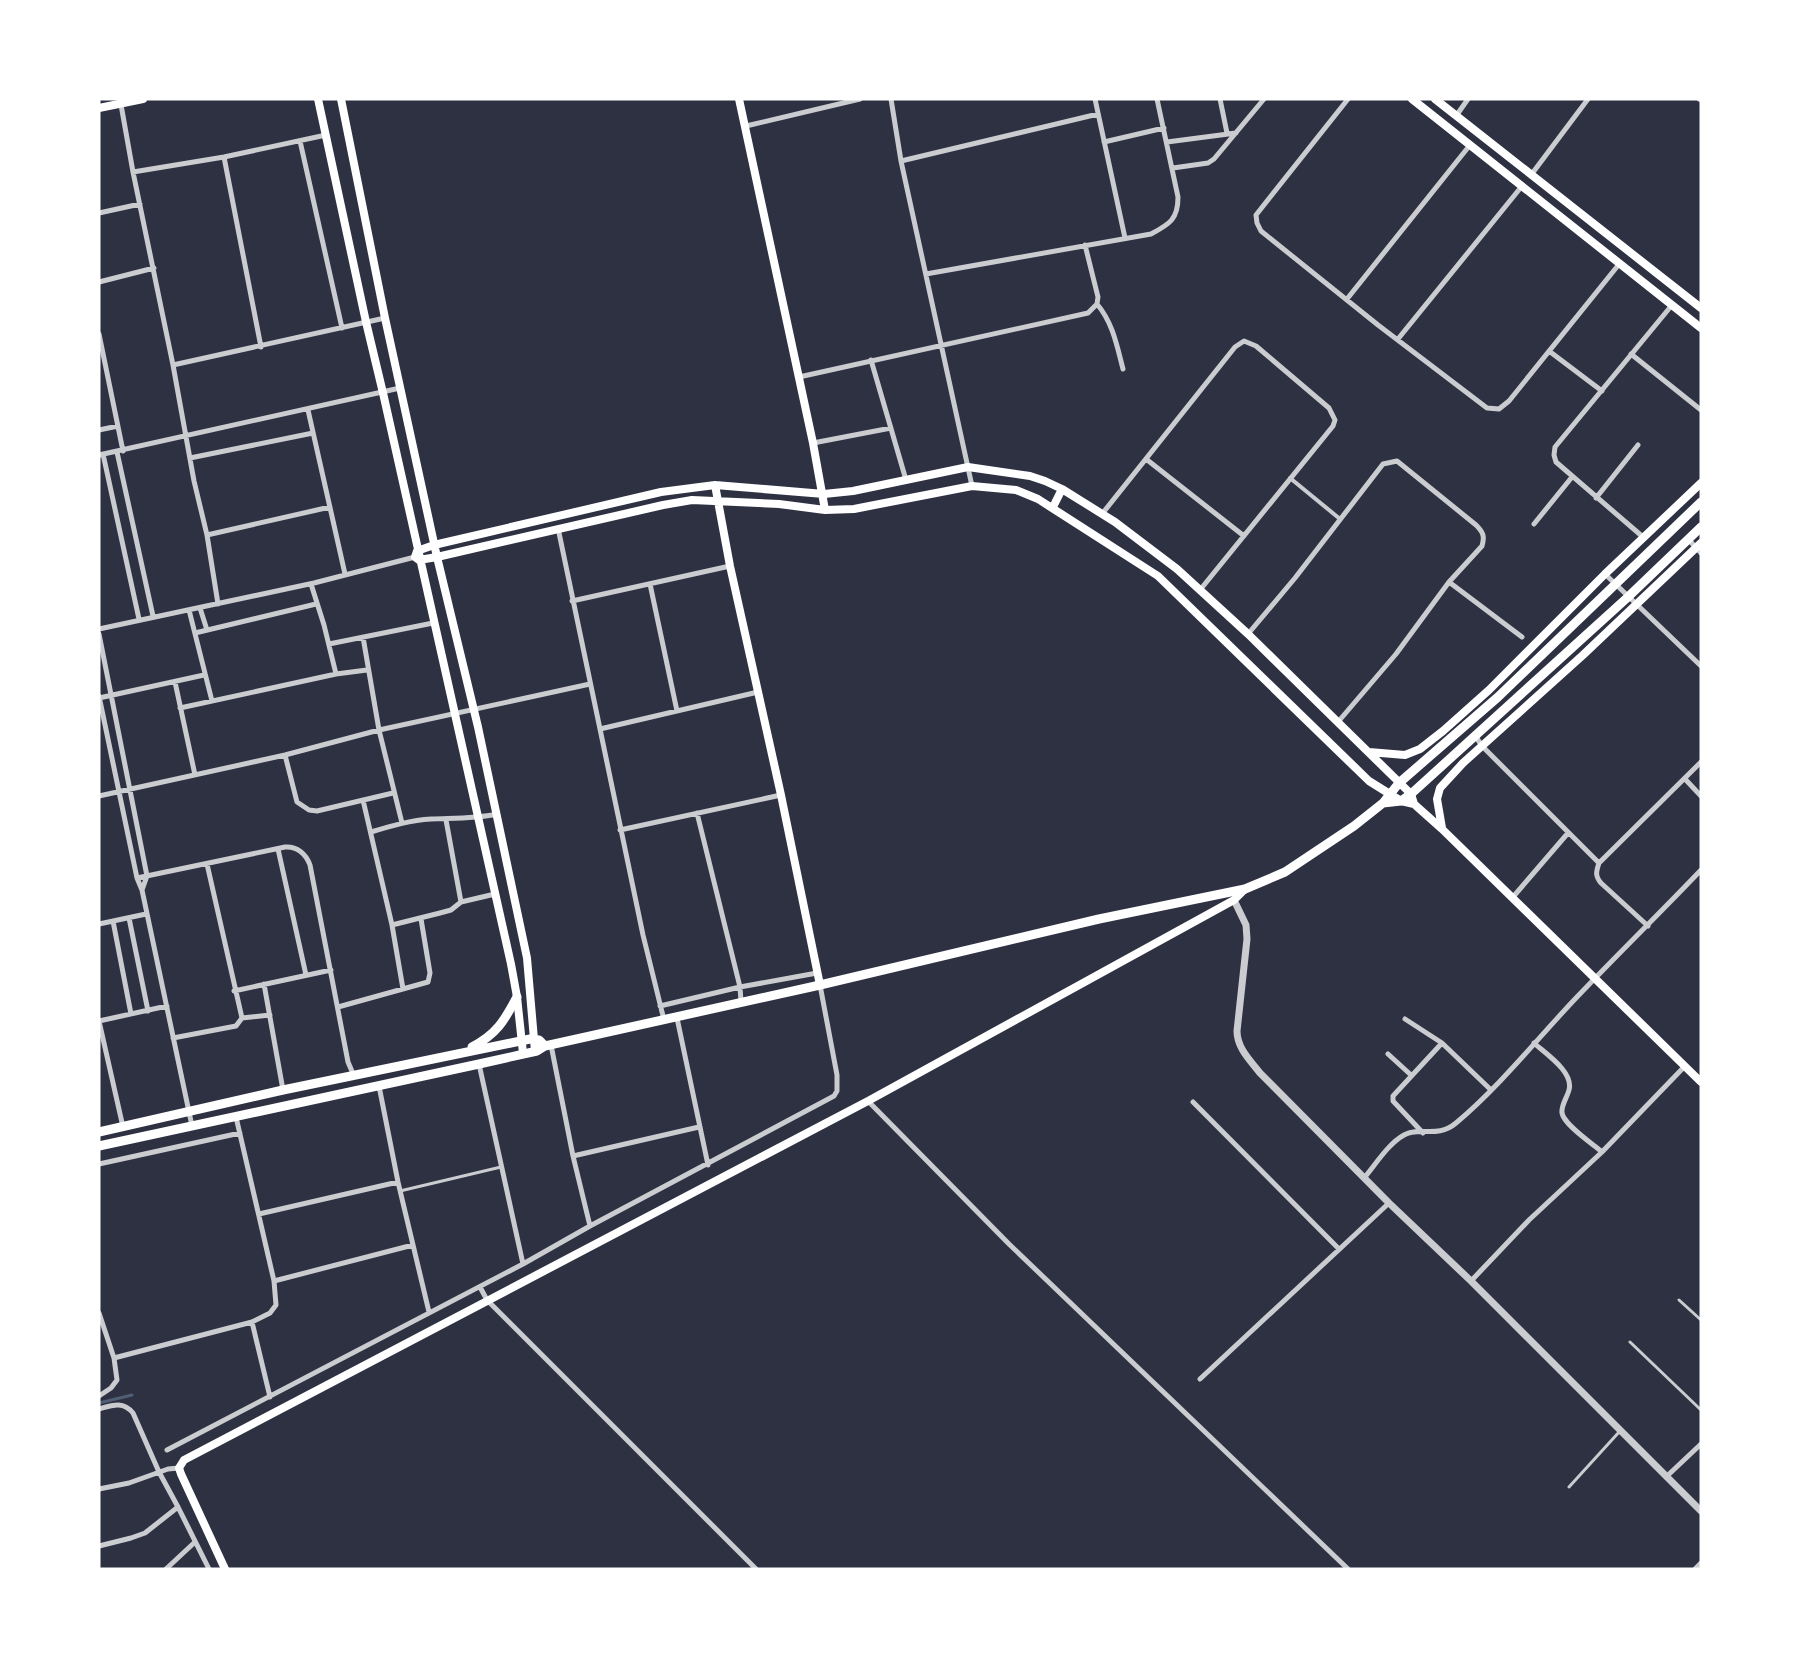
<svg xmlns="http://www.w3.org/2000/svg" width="1800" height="1668" viewBox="0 0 1800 1668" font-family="Montserrat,sans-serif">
	<rect width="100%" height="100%" fill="#2d3142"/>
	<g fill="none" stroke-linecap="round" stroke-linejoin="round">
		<path stroke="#4f5d75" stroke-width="3" d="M 99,1403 L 132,1395"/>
		<path stroke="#caccd0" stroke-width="3" d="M 400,1191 L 501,1167
			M 1679,1300 L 1701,1320
			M 1630,1342 L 1701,1410
			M 1569,1487 L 1620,1431"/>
		<path stroke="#caccd0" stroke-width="4" d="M 1290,478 L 1340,519"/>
		<path stroke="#caccd0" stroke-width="5" d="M 120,99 L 133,172 L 173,365 L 194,481 L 207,535 L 218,604
			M 891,99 L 901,161 L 972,486
			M 1095,99 L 1125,238
			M 1220,99 L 1227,133
			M 1348,99 L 1256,215 L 1257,223 L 1261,231 L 1378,325 L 1487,408 L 1499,409 L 1509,401 L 1620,263
			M 1699,99 L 1701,100
			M 1456,116 L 1468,99
			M 746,126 L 860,99
			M 300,141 L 342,328
			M 1104,142 L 1164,128
			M 1167,142 L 1236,133
			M 224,157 L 261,347
			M 901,161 L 1098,114
			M 1173,168 L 1208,163 L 1214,159 L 1264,99
			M 133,172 L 224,157 L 326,135
			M 1531,175 L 1588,99
			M 99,213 L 140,204
			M 926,274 L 1151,234 C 1170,224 1178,219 1178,197 L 1157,99
			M 99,282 L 154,268
			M 1347,299 L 1470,145
			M 1097,304 C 1113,323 1117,346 1123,369
			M 99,334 L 123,451
			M 1398,339 L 1522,186
			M 1549,351 L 1602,391
			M 1631,354 L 1701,410
			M 871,360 L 906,480
			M 173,365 L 385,318
			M 799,377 L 1088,313 L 1097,304 L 1098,297 L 1085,245
			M 308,410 L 345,574
			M 99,430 L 118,426
			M 813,443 L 891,428
			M 117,452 L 153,616
			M 103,454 L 139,619
			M 99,455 L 400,388
			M 190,458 L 313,433
			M 1146,459 L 1244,536
			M 1596,498 L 1638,445
			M 1102,514 L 1235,347 L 1244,341 L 1256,346 L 1329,408 L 1335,420 L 1333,426 L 1200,590
			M 1534,524 L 1572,477
			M 558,528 L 600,729 L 758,692
			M 207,535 L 330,507
			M 1643,537 L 1556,462 L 1554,455 L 1555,447 L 1672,305
			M 1688,539 L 1701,553
			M 1605,574 L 1701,666
			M 1449,582 L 1522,637
			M 311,584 L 324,625 L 336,674
			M 650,584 L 677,711
			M 572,601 L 730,566
			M 200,608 L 207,630
			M 189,610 L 212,701
			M 99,629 L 314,583 L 415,557
			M 195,633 L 316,604
			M 99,634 L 147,876 L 142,890
			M 1248,634 L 1295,578 L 1383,464 L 1397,461 L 1476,525 C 1483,532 1485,536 1482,546 L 1449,582 L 1396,654 L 1338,722
			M 363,637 L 379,730 L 402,823
			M 329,644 L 433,623
			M 175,682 L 195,775
			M 99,696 L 137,878 L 142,890 L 192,1126
			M 99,698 L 204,675
			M 180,708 L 336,674 L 367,670
			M 600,729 L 643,935 L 664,1020
			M 1476,737 L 1482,746 L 1599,863
			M 285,755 L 297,802 L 309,810 L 317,811 L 393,793
			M 1685,779 L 1701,796
			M 99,796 L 285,755 L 379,730 L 590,684
			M 363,800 L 392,925 L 403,989
			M 697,813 L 740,987 L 741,1002
			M 446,820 L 461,902
			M 620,830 L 781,795
			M 371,832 C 391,826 411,820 431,819 C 453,818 474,819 497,814
			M 278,849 L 306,975
			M 207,864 L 242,1018
			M 137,878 L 285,847 C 297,846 306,854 310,865 L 348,1062 L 354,1076
			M 1513,897 L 1568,833
			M 129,918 L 148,1011
			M 113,921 L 131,1014
			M 99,924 L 146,914
			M 392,925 L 440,913 L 451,910 L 461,902 L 495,894
			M 1648,926 L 1601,883 C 1595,876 1596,872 1599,863 L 1701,762
			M 264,984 L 283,1090
			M 234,991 L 331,970
			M 660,1006 L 740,987 L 817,973
			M 338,1007 L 428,982 L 430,973 L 421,919
			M 677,1018 L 708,1165
			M 1405,1019 L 1442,1043 L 1491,1090
			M 99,1021 L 123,1127
			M 99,1021 L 167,1006
			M 173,1038 L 236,1026 L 242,1018 L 270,1015
			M 1534,1043 C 1546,1054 1574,1072 1569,1090 C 1567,1098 1561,1105 1562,1113 C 1564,1125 1593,1144 1602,1152
			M 551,1045 L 573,1156 L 590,1226
			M 1388,1054 L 1411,1075
			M 479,1064 L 523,1264
			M 379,1086 L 398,1182 L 429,1312
			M 868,1101 L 1009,1244 L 1348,1569
			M 1193,1102 L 1339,1249
			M 1423,1133 L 1393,1101 L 1393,1096 L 1442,1043
			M 573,1156 L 699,1127
			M 99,1164 L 240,1133
			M 1364,1178 C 1376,1164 1388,1144 1404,1135 C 1420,1126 1437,1139 1456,1123 C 1500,1086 1537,1039 1576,998 C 1617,955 1660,913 1701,870
			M 259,1214 L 398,1182
			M 274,1281 L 413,1245
			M 1471,1281 L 1529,1220 L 1602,1152 L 1685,1066
			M 480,1287 L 487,1300 L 756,1569
			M 99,1313 L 114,1358 L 117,1380 L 111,1388 L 99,1396
			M 252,1322 L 270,1397
			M 114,1358 L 252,1322 L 270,1313 L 276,1305 L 274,1281 L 236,1117
			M 1200,1379 L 1389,1203
			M 99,1409 C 113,1405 123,1401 133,1413 L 159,1472 L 178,1507 L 209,1569
			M 167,1450 L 523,1264 L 590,1226 L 834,1096 L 837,1091 L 837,1075 L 820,985
			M 1666,1477 L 1701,1444
			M 99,1489 L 129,1483 L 168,1469 L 179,1468
			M 99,1546 L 131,1538 L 145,1533 L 178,1507
			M 166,1569 L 195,1542
			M 1695,1569 L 1701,1563"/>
		<path stroke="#caccd0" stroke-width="7" d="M 1234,900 L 1246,925 L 1247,939 L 1237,1031 C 1237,1048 1250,1060 1260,1073 L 1389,1203 L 1471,1281 L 1701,1511"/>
		<path stroke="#fff" stroke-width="8" d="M 318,99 L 366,322 L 383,393 L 511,964 L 517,997 L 523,1053
			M 341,99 L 385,318 L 437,557 L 478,727 L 527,958 L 535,1051
			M 739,99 L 813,443 L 825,510
			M 1412,99 L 1701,328
			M 1435,99 L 1701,308
			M 99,108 L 143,99
			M 715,485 L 730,566 L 781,795 L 820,985
			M 1053,507 L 1062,489
			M 1369,752 L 1405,755 L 1420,749 L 1443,731 L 1489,690 L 1605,574 L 1701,483
			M 1414,804 L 1411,794 L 1248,634 L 1177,569 L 1115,522 L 1062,489 L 1045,481 L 1030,476 L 968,467 L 853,491 L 824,494 L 715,485 L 661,492 L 434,545 L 417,551 L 415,557 L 419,560 L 437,557 L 663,505 L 692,500 L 779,504 L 825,510 L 854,509 L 972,486 L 1016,490 L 1038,499 L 1158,576 L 1369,781 L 1401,801 L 1414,804 L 1442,829 L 1701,1082
			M 1442,828 L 1437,799 L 1440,788 L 1463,763 L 1583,655 L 1701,543
			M 225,1569 L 181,1474 L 179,1468 L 184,1460 L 868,1101 L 1234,900 L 1245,889"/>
		<path stroke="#fff" stroke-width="9" d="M 1383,803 L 1401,801 L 1411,794 L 1628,597 L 1701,527
			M 472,1047 C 497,1034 504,1021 517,997
			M 99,1132 L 283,1090 L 530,1039 L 539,1040 L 545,1046
			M 99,1146 L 479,1064 L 537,1051 L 545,1046 L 820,985 L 1099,919 L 1245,889 L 1285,872 L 1354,826 L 1383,803 L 1399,783 L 1498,697 L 1701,502"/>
	</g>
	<rect width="1800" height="1668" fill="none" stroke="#ffffff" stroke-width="201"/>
</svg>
